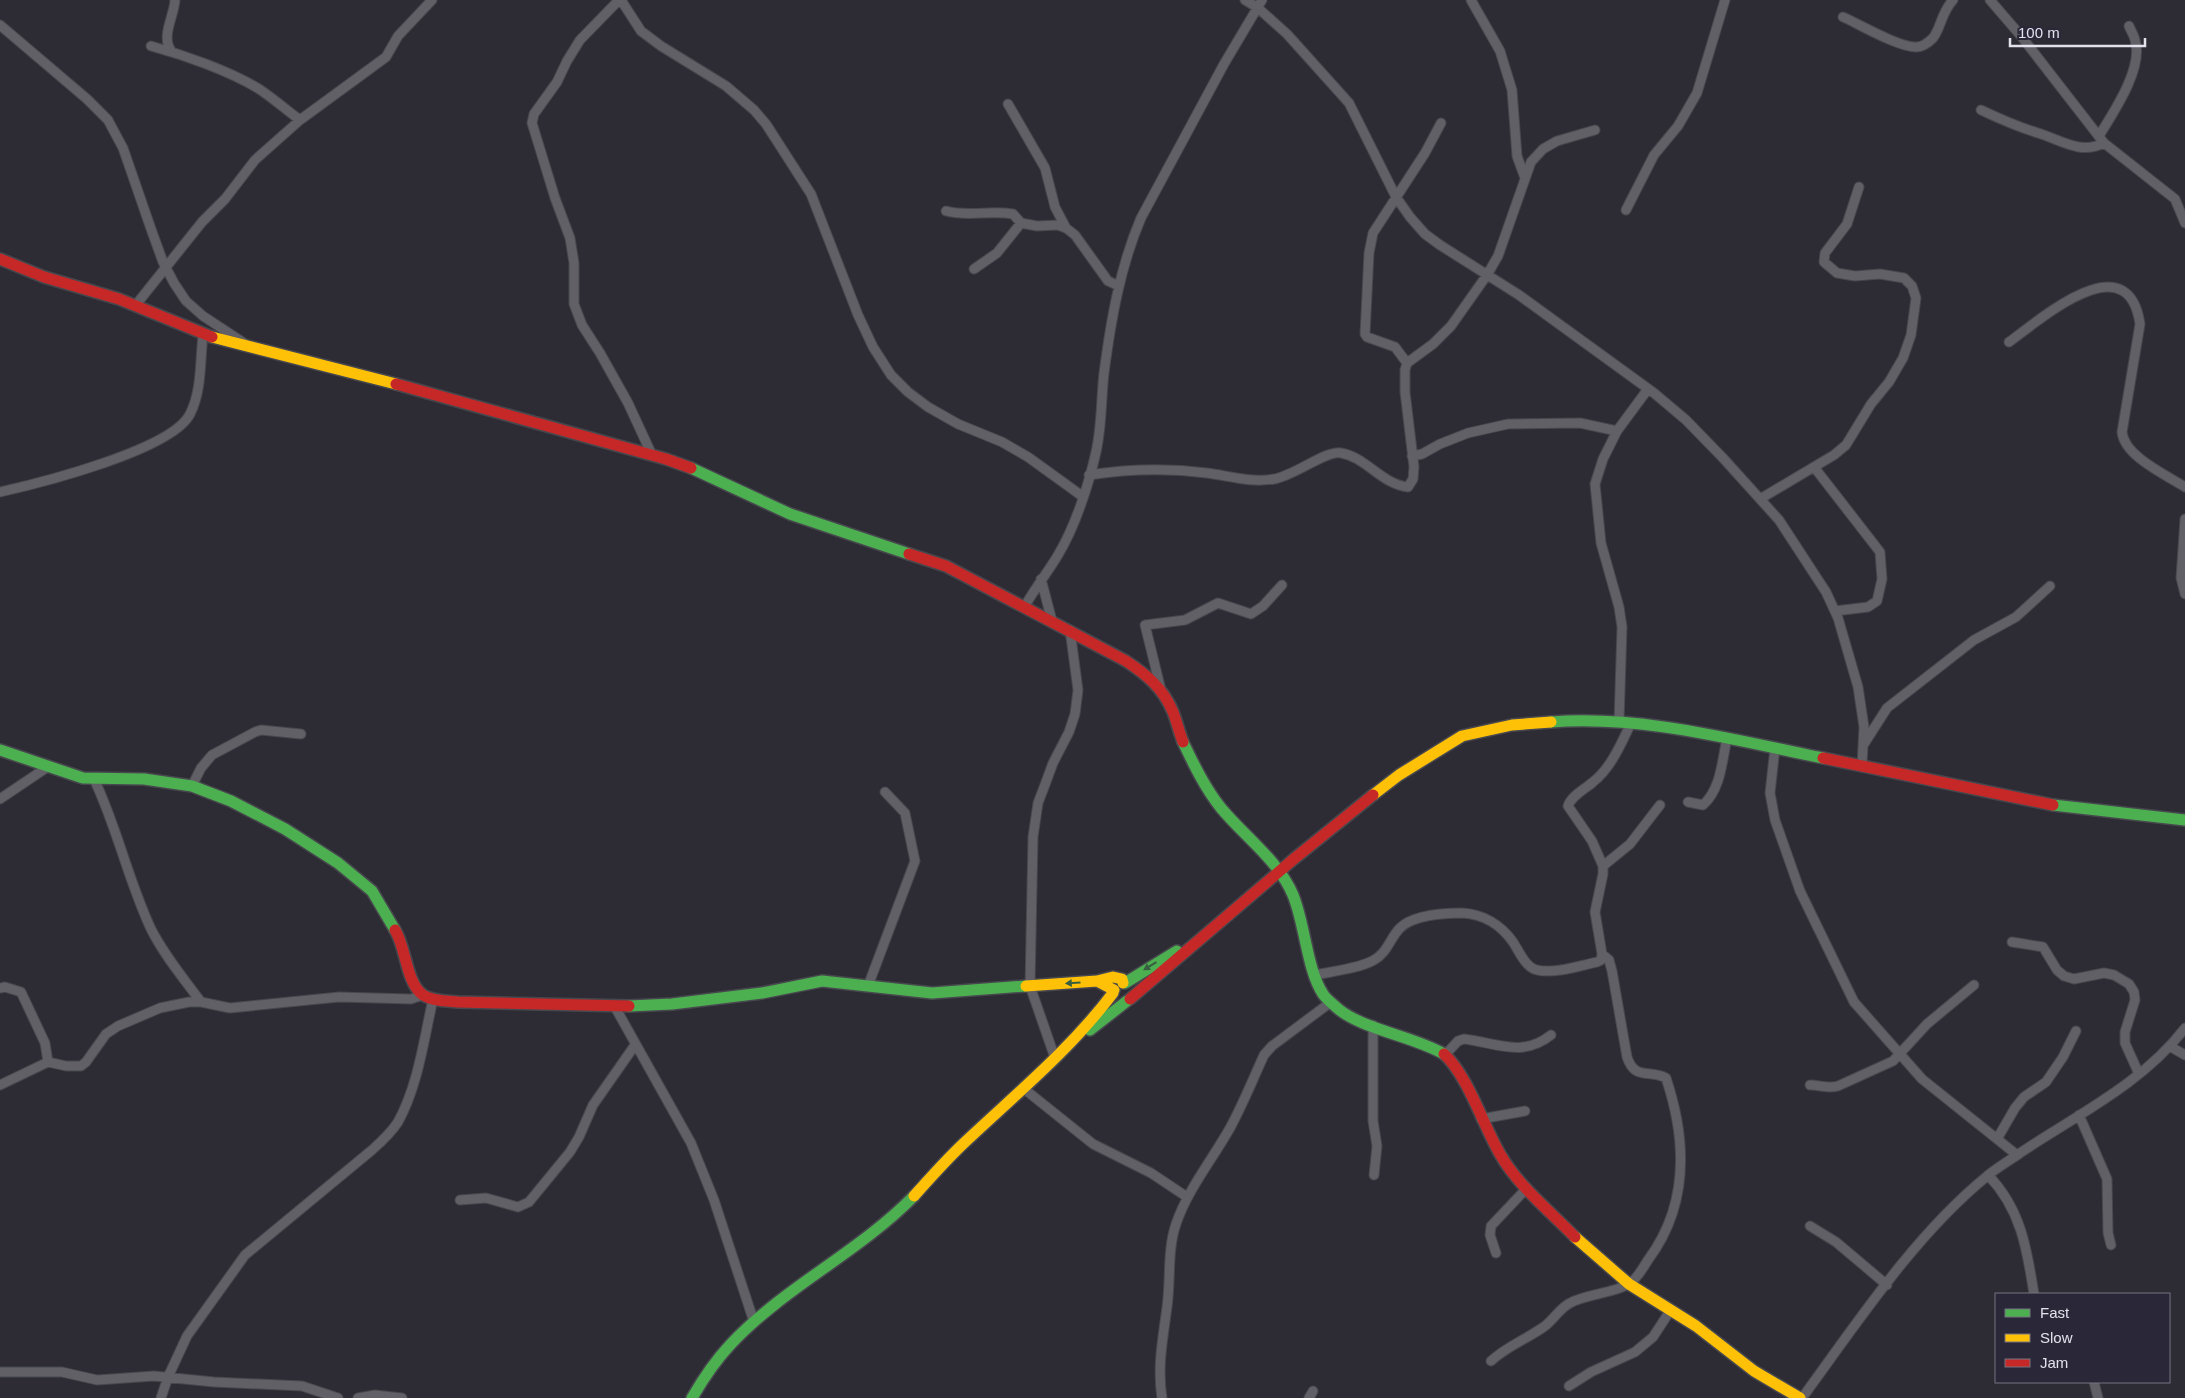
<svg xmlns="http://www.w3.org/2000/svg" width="2185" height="1398" viewBox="0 0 2185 1398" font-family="Helvetica,sans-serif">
	<rect width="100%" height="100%" fill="#2d2c34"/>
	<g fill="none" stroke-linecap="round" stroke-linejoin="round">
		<defs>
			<path id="street" d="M 619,0 L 580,40 L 567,61 L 557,82 L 534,114 L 532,123 L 555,198 L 570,238 L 574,263 L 574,304 L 582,325 L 600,353 L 628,403 L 652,455
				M 621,0 L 641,31 L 661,46 L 726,86 L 754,110 L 766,124 L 811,194 L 858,315 L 873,347 L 891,375 L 908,392 L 928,407 L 958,424 L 1002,442 L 1028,457 L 1082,496
				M 1245,0 L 1258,8 L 1287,34 L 1349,103 L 1396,197 L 1410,217 L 1425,234 L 1440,245 L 1519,295 L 1654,393 L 1686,420 L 1723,458 L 1779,520 L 1826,592 L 1838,618 L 1858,687 L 1864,727 L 1862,765
				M 1471,0 L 1500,51 L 1512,90 L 1517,156 L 1525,178
				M 1990,0 L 2021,36 L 2104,143 L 2175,199 L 2185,223
				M 1843,17 C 1861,25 1898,47 1916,47 C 1922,47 1929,42 1933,38 C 1941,28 1941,13 1953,0
				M 0,25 L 87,99 L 108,120 L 123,148 L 151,229 L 163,262 L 174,283 L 186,301 L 203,316 L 244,343
				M 151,46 C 184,55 230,71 259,89 C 273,98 286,110 300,120
				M 172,52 C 160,37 174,17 175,0
				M 1008,104 L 1045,168 L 1055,207 L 1066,228
				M 1981,110 C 2000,119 2018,127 2038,133 C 2061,140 2080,155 2104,143
				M 2099,136 C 2113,113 2144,68 2135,40 C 2134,35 2131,31 2129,26
				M 1626,210 L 1654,155 L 1678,126 L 1697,93 L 1725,0
				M 946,211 C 968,217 990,210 1013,214 L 1021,223 L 1037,226 L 1058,225 L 1066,228 L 1075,235 L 1108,281 L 1119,286
				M 974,269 L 997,253 L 1021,223
				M 135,306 L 202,222 L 225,199 L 255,160 L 300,120 L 386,57 L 398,36 L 432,0
				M 2009,342 C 2041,319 2128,242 2140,324 L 2122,432 C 2124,456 2166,475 2185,487
				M 1407,363 L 1395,347 L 1367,337 L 1365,334 L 1369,253 L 1373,233 L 1425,153 L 1441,123
				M 1412,456 L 1422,454 L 1440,444 L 1468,433 L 1508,424 L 1580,423 L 1617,431
				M 1814,467 L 1880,552 L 1882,579 L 1877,601 L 1868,607 L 1835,611
				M 1089,475 C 1128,469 1167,468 1207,473 C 1230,476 1251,483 1274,479 C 1294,476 1326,450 1341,453 C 1366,457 1381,484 1408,487 L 1413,479 L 1414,467 L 1405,392 L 1405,370 L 1407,363 L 1433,344 L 1451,326 L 1487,275 L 1498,256 L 1531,162 L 1543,149 L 1557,141 L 1595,130
				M 0,492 C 40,483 172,450 190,414 C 202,391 200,360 203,335
				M 1760,499 L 1834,455 L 1846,445 L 1871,404 L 1889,382 L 1903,358 L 1911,335 L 1916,298 L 1912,286 L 1904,278 L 1880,274 L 1855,276 L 1837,273 L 1824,262 L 1825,253 L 1847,224 L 1859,187
				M 2185,519 L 2181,578 L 2185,594
				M 1041,579 L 1052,621
				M 1025,606 C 1035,588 1048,572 1058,555 C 1075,527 1089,484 1096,452 C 1102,426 1101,399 1104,373 C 1111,320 1120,267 1141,218 L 1224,64 L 1262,0
				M 1161,690 L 1145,625 L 1185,620 L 1218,603 L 1251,614 L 1263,606 L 1282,585
				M 1619,722 L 1622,627 L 1619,607 L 1601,543 L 1595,484 L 1603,459 L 1617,431 L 1648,389
				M 1864,744 L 1887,708 L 1974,640 L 2016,617 L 2050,586
				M 1775,748 L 1770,793 L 1775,820 L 1800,891 L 1854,1002 L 1922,1079 L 2017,1155
				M 94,779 C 117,827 128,880 151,929 C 164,955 184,979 201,1002
				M 192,786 L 201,768 L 212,755 L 255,732 L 261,730 L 301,734
				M 0,799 L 49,766
				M 1688,802 L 1703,805 C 1721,789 1722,761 1727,738
				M 1603,866 L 1630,844 L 1660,805
				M 2012,942 L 2043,947 L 2057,970 L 2064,976 L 2074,979 L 2104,973 L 2114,975 L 2129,984 L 2134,992 L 2135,1000 L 2125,1032 L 2125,1043 L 2139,1074
				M 1315,975 C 1333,971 1358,969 1374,960 C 1388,952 1390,938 1400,928 C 1413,915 1445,913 1462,913 C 1483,914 1501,925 1513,942 C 1519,951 1525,967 1537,970 C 1555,974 1579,966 1597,962 L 1601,960 L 1602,954 L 1595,912 L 1603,874 L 1603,866 L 1592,841 L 1568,806 C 1571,796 1585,789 1593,782 C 1611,768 1621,744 1631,723
				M 868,986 L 915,861 L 905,813 L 885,792
				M 0,988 L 5,987 L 21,992 L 45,1043 L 48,1062
				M 615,1007 L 691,1143 L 714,1200 L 754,1322
				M 1373,1025 L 1373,1121 L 1377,1146 L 1374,1175
				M 2171,1047 L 2185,1055
				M 1445,1055 L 1458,1041 L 1464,1039 C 1497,1043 1522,1058 1551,1035
				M 1055,1058 L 1030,986 L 1033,837 L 1038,803 L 1046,782 L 1053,763 L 1069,732 L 1075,714 L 1078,690 L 1070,630
				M 0,1085 L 48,1062 L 66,1066 L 81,1066 L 86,1062 L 106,1034 L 118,1026 L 160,1008 L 189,1002 L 201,1002 L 230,1008 L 339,997 L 411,999 L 423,995
				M 1810,1085 C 1820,1085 1828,1089 1838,1086 L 1893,1061 L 1927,1024 L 1974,985
				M 1023,1088 L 1093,1144 L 1151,1173 L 1187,1197
				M 2079,1115 L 2107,1179 L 2108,1233 L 2111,1245
				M 1481,1119 L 1525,1111
				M 1997,1139 L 2015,1108 L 2024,1097 L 2046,1082 L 2063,1057 L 2076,1031
				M 1988,1175 C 2021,1209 2027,1249 2034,1294
				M 460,1200 L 486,1198 L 518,1207 L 529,1202 L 570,1152 L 579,1137 L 593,1105 L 635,1045
				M 1810,1226 L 1836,1242 L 1887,1285
				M 1496,1253 L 1490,1235 L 1491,1226 L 1527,1188
				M 1491,1361 C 1507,1346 1527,1339 1545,1326 C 1554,1319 1560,1308 1570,1303 C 1587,1294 1614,1293 1629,1284 C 1637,1279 1643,1268 1648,1260 C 1689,1205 1687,1141 1666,1078 C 1649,1069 1635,1081 1627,1057 L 1612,971 L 1609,960 L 1602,954
				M 0,1372 L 62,1372 L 97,1380 L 154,1376 L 214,1382 L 302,1386 L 338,1398
				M 2094,1382 L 2098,1398
				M 1569,1386 L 1591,1372 L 1635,1352 L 1653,1337 L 1670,1311
				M 161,1398 L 168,1377 L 187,1336 L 245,1255 L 372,1150 C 381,1142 391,1133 398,1122 C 418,1086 424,1039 433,999
				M 358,1398 L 375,1395 L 402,1398
				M 1162,1398 C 1157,1367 1163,1338 1167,1307 C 1171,1280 1167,1250 1176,1224 C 1188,1189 1212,1160 1230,1128 C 1243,1104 1253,1079 1264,1055 L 1272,1046 L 1331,1002
				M 1309,1398 L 1313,1391
				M 1802,1398 C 1857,1323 1914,1236 1986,1177 C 1996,1168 2009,1161 2020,1153 C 2077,1115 2143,1083 2185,1028"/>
			<path id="fast" d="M 691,468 L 790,514 L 909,554
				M 1551,722 C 1642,715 1734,740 1823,758
				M 1183,742 C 1194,765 1205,788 1221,808 C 1245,837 1278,860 1293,895 C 1305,924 1307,970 1323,994 C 1326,999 1332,1003 1336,1007 C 1360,1029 1413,1036 1444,1054
				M 0,750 L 83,778 L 144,779 L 192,786 L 231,801 L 285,829 L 338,863 L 372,891 L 395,930
				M 2053,805 L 2185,820
				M 1125,983 L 1177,951
				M 629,1006 L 672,1004 L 762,993 L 822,981 L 932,993 L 1026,986
				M 1090,1030 L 1127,1001
				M 692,1398 C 703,1379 715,1361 730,1345 C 784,1287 858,1253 914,1196"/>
			<path id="slow" d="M 212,337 L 396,384
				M 1373,795 L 1399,775 L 1462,736 L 1512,725 L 1551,722
				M 1097,981 L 1113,977 L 1122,979 L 1123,983
				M 1026,986 L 1097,981 L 1114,990
				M 914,1196 C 930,1178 946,1160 964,1143 C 1016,1094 1070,1050 1113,993
				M 1575,1237 L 1629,1284 L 1696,1326 L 1754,1371 L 1800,1398"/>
			<path id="jam" d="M 0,259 L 44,277 L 119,299 L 212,337
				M 396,384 L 666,459 L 691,468
				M 909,554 L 946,566 L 1126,661 C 1147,675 1163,688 1173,712 C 1177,722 1179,732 1183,742
				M 1823,758 L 2053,805
				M 395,930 C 406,947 406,983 423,995 C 432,1001 447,1001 458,1002 L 629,1006
				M 1130,999 L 1295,858 L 1373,795
				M 1444,1054 C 1468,1076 1483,1125 1500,1154 C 1518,1186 1550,1211 1575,1237"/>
		</defs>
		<use href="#street" stroke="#47474e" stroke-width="11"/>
		<use href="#fast" stroke="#47474e" stroke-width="14"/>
		<use href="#slow" stroke="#47474e" stroke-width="14"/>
		<use href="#jam" stroke="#47474e" stroke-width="14"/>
		<use href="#street" stroke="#606066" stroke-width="9"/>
		<use href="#fast" stroke="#4caf50" stroke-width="11"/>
		<use href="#slow" stroke="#ffc107" stroke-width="11"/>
		<use href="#jam" stroke="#c62828" stroke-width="11"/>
	</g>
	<defs><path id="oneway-solid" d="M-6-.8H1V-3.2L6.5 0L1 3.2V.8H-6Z" transform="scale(1.25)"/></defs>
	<g fill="#385e42">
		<use href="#oneway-solid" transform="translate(1150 966) rotate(149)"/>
		<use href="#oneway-solid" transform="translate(1073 983) rotate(177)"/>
	</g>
	<rect x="1995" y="1293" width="175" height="90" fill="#2a2838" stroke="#747280"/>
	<rect x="2005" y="1309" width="25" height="8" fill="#4caf50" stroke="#747280"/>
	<text x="2040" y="1318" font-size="15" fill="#e2e1ec">Fast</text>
	<rect x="2005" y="1334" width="25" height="8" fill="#ffc107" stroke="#747280"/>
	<text x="2040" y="1343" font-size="15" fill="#e2e1ec">Slow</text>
	<rect x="2005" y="1359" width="25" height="8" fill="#c62828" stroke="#747280"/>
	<text x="2040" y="1368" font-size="15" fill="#e2e1ec">Jam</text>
	<path d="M2010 38v8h135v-8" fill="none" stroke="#e2e1ec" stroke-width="2.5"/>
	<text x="2018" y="38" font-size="15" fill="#e2e1ec" stroke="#2a2838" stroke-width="4" paint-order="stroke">100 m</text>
</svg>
